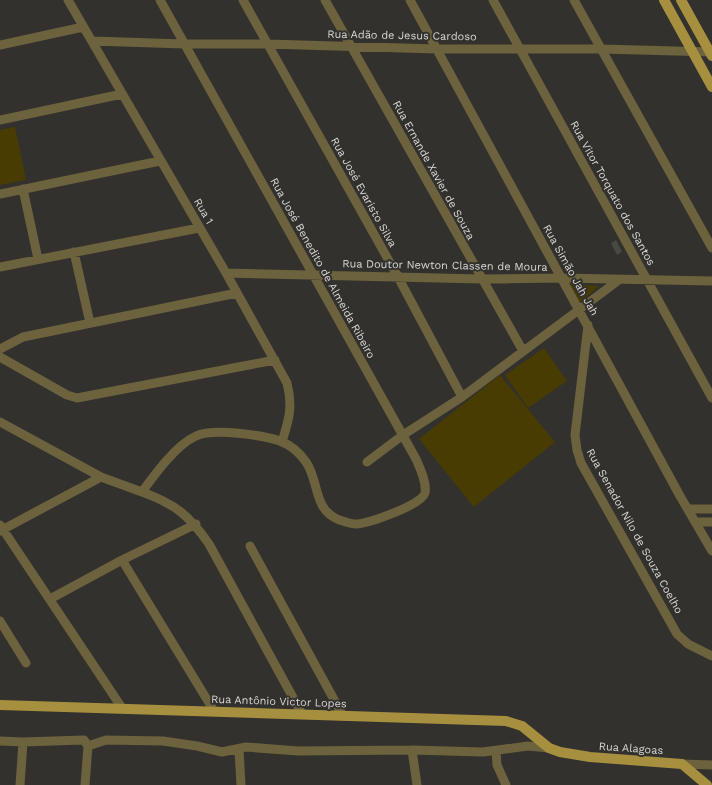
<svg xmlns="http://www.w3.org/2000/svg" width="712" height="785" viewBox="0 0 712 785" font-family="'Work Sans',sans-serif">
	<rect width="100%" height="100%" fill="#32312d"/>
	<path fill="#493c02" d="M 15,127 L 26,180 L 0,185 L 0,130 Z
		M 569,284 L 599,286 L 579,303 Z
		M 544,348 L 567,381 L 528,408 L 505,375 Z
		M 500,375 L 555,442 L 474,507 L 419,439 Z"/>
	<path fill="#494843" d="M 616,240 L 622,252 L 617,255 L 611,243 Z"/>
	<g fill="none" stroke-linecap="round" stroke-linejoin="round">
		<path stroke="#6c623d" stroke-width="9" d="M 68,0 L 226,273 L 287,383 C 293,407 289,419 282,442
			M 243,0 L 398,277 L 462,397
			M 325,0 L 523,351
			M 410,0 L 680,496 L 712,551
			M 493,0 L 712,398
			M 574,0 L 712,248
			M 92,41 L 184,44 L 267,44 L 437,49 L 602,49 L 712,52
			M 0,45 L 83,27
			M 0,120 L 122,94
			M 23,189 L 38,259
			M 0,194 L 160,161
			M 74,252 L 90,323
			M 0,267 L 199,228
			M 226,273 L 481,279 L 562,278 L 712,281
			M 588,325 L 575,435 L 577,450 L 581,463 L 677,634 L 688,644 L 712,656
			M 0,349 L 23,337 L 237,293
			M 0,357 L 67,395 L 77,398 L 275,360
			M 0,422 L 101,477 L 142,492 C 155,474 176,445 196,436 C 214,428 262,435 280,441 C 290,445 300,453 306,462 C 319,480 313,508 337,519 C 343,521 350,524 357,524 C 369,523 422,505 425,493 C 427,483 420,468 416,459 L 160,0
			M 367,462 L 403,435 L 462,397 L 619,280
			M 142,492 C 175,504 189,515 209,544 L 302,714
			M 688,509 L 712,509
			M 696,522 L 712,522
			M 0,525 L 122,708
			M 0,531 L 101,477
			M 250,546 L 343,716
			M 122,560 L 214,711
			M 50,599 L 122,560 L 196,524
			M 0,621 L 26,663
			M 0,741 L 23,742 L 20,785
			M 23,742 L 84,740 L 88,746 L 85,785
			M 88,746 L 106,740 L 163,741 L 197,746 L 222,752 L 246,747 L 298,751 L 412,750 L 483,752 L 528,746 L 549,748
			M 239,750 L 241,785
			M 412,750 L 417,785
			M 496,751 L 497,765 L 506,785
			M 682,764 L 712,765"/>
		<path stroke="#a6903f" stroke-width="10" d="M 664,0 L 712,87
			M 681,0 L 712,56
			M 0,705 L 506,721 L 522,726 L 549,748 L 560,752 L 590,757 L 682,764 L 707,785"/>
	</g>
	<g text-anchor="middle" stroke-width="4" stroke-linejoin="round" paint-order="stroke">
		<g font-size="11" fill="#dad9d6" stroke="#32312d">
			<text transform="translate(402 35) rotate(1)" y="4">Rua Adão de Jesus Cardoso</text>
			<text transform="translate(434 170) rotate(61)" y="4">Rua Ernande Xavier de Souza</text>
			<text transform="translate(364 192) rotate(61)" y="4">Rua José Evaristo Silva</text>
			<text transform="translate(613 193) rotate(61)" y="4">Rua Vitor Torquato dos Santos</text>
			<text transform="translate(204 211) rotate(60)" y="4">Rua 1</text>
			<text transform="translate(445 265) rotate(1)" y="4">Rua Doutor Newton Classen de Moura</text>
			<text transform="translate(323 268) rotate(61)" y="4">Rua José Benedito de Almeida Ribeiro</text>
			<text transform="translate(571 270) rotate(61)" y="4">Rua Simão Jah Jah</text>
			<text transform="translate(635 531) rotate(61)" y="4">Rua Senador Nilo de Souza Coelho</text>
			<text transform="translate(279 701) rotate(2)" y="4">Rua Antônio Victor Lopes</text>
			<text transform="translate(631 748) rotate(4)" y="4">Rua Alagoas</text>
		</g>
	</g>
</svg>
